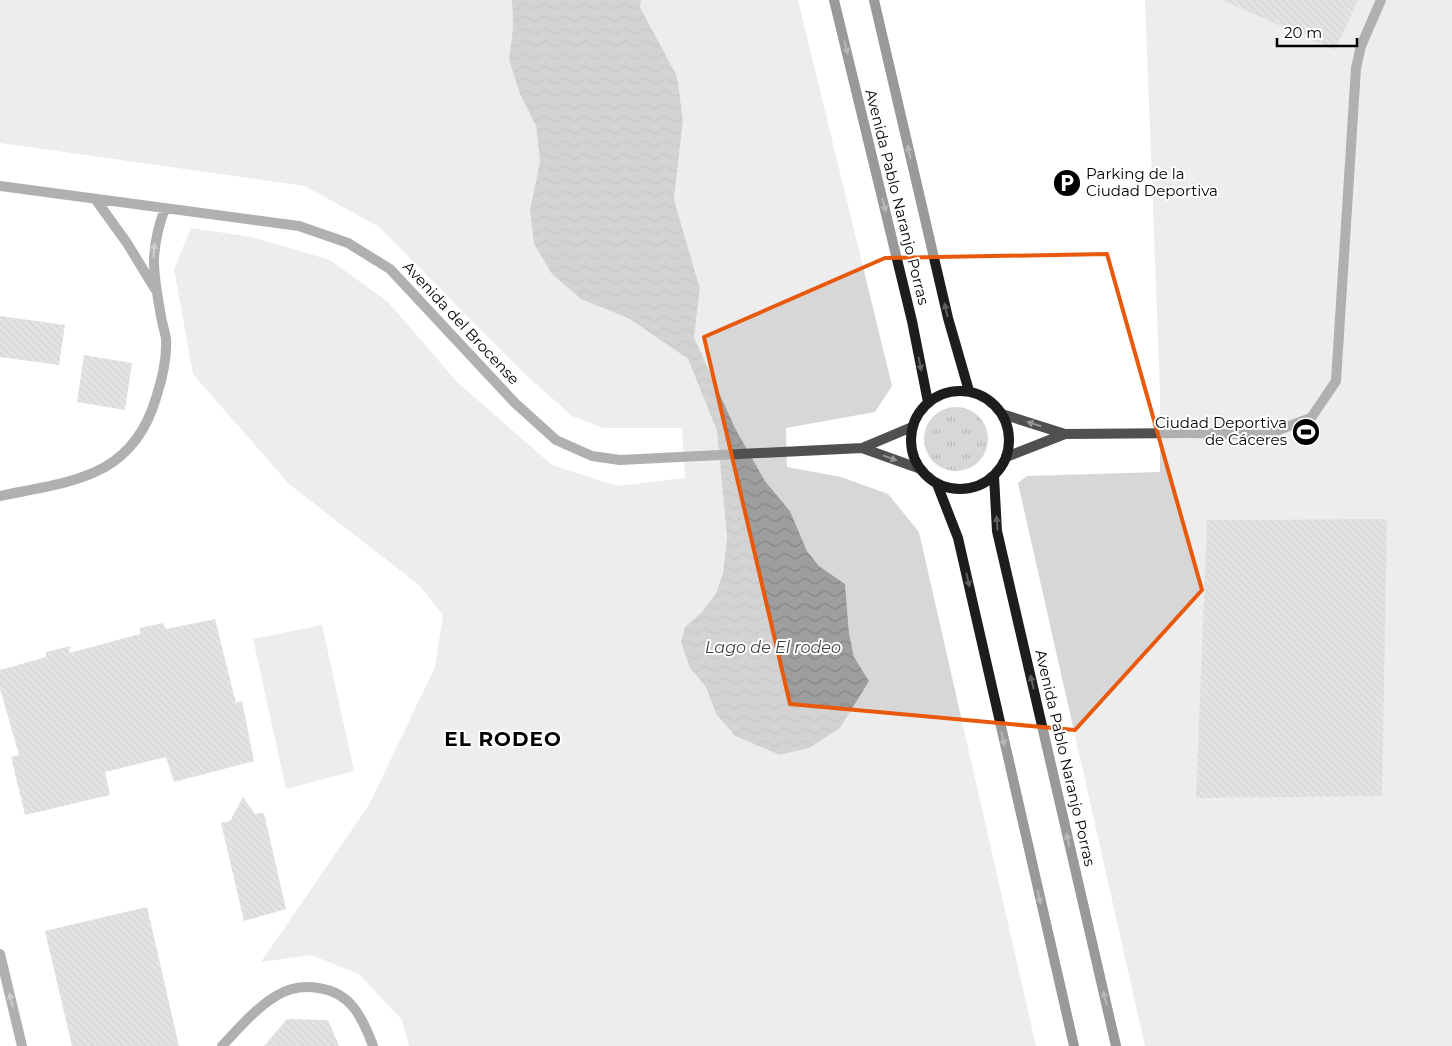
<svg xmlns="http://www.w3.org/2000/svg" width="1452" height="1046" viewBox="0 0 1452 1046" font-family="Montserrat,sans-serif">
	<defs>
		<pattern id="grass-tufts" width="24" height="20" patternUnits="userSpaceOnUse" patternTransform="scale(1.25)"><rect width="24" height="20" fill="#d7d7d7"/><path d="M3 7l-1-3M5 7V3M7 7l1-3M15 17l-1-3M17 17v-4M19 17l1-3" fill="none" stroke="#b7b7b7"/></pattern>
		<pattern id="water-waves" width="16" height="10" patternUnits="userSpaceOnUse" patternTransform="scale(1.25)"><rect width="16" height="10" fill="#9e9e9e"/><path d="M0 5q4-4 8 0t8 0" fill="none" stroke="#868686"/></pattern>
		<pattern id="building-back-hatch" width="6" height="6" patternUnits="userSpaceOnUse" patternTransform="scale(1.25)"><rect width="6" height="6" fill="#c0c0c0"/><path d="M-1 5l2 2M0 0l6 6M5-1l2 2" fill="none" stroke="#a3a3a3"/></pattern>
	</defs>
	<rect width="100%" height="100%" fill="#fff"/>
	<path fill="url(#grass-tufts)" d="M924 439a32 32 0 1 1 64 0a32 32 0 1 1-64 0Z"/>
	<path fill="#d7d7d7" d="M 0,0 L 512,0 L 513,27 L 509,60 L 520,94 L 536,126 L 540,161 L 530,210 L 581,299 L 630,319 L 688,359 L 717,431 L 727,538 L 723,573 L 716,593 L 702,613 L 685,627 L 690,668 L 706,687 L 716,714 L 735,736 L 781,755 L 809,748 L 869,681 L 854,657 L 849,633 L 845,584 L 819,566 L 807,551 L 790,511 L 765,481 L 735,428 L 694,337 L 700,289 L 674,199 L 683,120 L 677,76 L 640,7 L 641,0 L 798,0 L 892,386 L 875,412 L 786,428 L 787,467 L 841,477 L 888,494 L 919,532 L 1036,1046 L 409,1046 L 402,1020 L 359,974 L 311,955 L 261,962 L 369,805 L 435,667 L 443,615 L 419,585 L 289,484 L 193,374 L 174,269 L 191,228 L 252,237 L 330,260 L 388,302 L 457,382 L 552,465 L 617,486 L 685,478 L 682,428 L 603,428 L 572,416 L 527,376 L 379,227 L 305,186 L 0,143 Z
		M 1145,0 L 1452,0 L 1452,1046 L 1145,1046 L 1018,483 L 1027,476 L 1160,472 L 1160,392 Z
		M 322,625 L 354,771 L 286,789 L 253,639 Z"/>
	<path fill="url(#water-waves)" d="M 512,0 L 641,0 L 640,7 L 677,76 L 683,120 L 674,199 L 700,289 L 694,337 L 735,428 L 765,481 L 790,511 L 807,551 L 819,566 L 845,584 L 849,633 L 854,657 L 869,681 L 840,728 L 809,748 L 780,755 L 735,736 L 716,714 L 706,687 L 690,668 L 681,642 L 685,627 L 702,612 L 716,593 L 723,573 L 727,538 L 717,431 L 688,359 L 630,319 L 581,299 L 552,274 L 534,244 L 530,210 L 540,161 L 536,126 L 520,94 L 509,60 L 513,27 Z"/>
	<path fill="url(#building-back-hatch)" d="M 1222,0 L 1358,0 L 1335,50 Z
		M 0,316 L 65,325 L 59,365 L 0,357 Z
		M 84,355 L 132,363 L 125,410 L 77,402 Z
		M 1387,519 L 1382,796 L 1196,798 L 1207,520 Z
		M 215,619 L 236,703 L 242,701 L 254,761 L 174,782 L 166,757 L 105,772 L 110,795 L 25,815 L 11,757 L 19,755 L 0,689 L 0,670 L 46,657 L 46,652 L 70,646 L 69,653 L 140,634 L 140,628 L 163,623 L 166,629 Z
		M 243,797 L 255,814 L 264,813 L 286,909 L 244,921 L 221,823 L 230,821 Z
		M 147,907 L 179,1046 L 72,1046 L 45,931 Z
		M 287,1019 L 328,1020 L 339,1046 L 264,1046 Z"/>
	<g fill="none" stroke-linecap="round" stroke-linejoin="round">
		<path stroke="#505050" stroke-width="10" d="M 1191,433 L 1265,435 L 1311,418 L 1336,381 L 1356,68 L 1361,46 L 1381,0"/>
		<path stroke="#505050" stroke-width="10" d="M 0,186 L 299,226 L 348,243 L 390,269 L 515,403 L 556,440 L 592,456 L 620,460 L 862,448 L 912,427
			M 96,200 L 127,243 L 155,289
			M 1002,414 L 1065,434 L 1191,433
			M 862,448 L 918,468
			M 1006,457 L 1065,434
			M 0,496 C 71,481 132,479 156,398 C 162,380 167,358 166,339 C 165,331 162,324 161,316 C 153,272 149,252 165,208
			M 0,954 L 22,1046
			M 222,1046 C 238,1029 256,1008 276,996 C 300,981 336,985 354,1008 C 363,1020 368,1032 373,1046"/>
		<path stroke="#1d1d1d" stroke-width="10" d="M 834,0 L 912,321 L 928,402
			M 874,0 L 948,318 L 969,391
			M911 440a49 49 0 1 1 98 0a49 49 0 1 1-98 0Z
			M 994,476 L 997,531 L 1116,1046
			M 937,484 L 958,538 L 1074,1046"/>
	</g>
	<defs><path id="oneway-solid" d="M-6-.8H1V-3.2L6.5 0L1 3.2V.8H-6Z" transform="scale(1.25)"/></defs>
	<g fill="#616161">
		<use href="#oneway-solid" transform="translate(846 47) rotate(76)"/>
		<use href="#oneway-solid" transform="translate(909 152) rotate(-103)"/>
		<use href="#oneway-solid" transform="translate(884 205) rotate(76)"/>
		<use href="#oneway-solid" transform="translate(946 310) rotate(-103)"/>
		<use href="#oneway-solid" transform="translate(920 364) rotate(79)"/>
		<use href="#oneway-solid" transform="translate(997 523) rotate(-94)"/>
		<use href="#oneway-solid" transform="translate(968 580) rotate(77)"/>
		<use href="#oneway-solid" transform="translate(1032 682) rotate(-103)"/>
		<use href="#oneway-solid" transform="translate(1003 739) rotate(77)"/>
		<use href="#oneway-solid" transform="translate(1068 840) rotate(-103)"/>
		<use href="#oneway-solid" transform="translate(1039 897) rotate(77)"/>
		<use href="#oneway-solid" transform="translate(1105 998) rotate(-103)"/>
	</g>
	<g fill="#969696">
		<use href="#oneway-solid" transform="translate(154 250) rotate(-86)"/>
		<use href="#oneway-solid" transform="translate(1034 424) rotate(-162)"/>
		<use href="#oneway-solid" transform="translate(890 458) rotate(20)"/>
		<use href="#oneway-solid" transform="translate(11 1000) rotate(-104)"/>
	</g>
	<path d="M0 0H1452V1046H0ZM 1107,254 L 1202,590 L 1075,730 L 790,704 L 704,337 L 885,258 Z" fill="#fff" fill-opacity=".55" fill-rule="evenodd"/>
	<path fill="none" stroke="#e8590c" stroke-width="4" stroke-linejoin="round" d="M 1107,254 L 1202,590 L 1075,730 L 790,704 L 704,337 L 885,258 Z"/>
	<defs>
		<symbol id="parking-disc" viewBox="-11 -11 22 22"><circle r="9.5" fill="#000" stroke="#fff"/><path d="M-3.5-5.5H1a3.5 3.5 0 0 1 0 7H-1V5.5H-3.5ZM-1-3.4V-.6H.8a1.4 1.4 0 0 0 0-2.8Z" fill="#fff"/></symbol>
		<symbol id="stadium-disc" viewBox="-11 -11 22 22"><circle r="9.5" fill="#000" stroke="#fff"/><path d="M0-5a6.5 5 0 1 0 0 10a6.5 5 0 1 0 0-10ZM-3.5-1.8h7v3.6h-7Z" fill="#fff"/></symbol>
	</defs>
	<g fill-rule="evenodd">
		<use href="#parking-disc" x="1051" y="167" width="32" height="32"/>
		<use href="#stadium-disc" x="1290" y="416" width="32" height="32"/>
	</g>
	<g text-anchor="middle" stroke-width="4" stroke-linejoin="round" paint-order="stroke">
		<g font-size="15" fill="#000" stroke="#fff" text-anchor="start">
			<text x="1086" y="179">Parking de la<tspan x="1086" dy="17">Ciudad Deportiva</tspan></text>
			<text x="1287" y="428" text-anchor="end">Ciudad Deportiva<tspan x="1287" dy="17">de Cáceres</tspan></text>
		</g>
		<g font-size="15" fill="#000" stroke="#fff">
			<text transform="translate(897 197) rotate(76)" y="5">Avenida Pablo Naranjo Porras</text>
			<text transform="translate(461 323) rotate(47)" y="5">Avenida del Brocense</text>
			<text transform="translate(1065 758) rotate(77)" y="5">Avenida Pablo Naranjo Porras</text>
		</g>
		<g font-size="16" font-style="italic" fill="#3f3f3f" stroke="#fff">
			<text x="773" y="653">Lago de El rodeo</text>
		</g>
		<g font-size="20" font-weight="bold" letter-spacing="1" fill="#000" stroke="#fff">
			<text x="503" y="746">EL RODEO</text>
		</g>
	</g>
	<path d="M1277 38v8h80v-8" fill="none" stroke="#000000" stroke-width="2.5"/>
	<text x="1284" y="38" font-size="15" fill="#000000" stroke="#ffffff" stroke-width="4" paint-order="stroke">20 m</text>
</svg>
